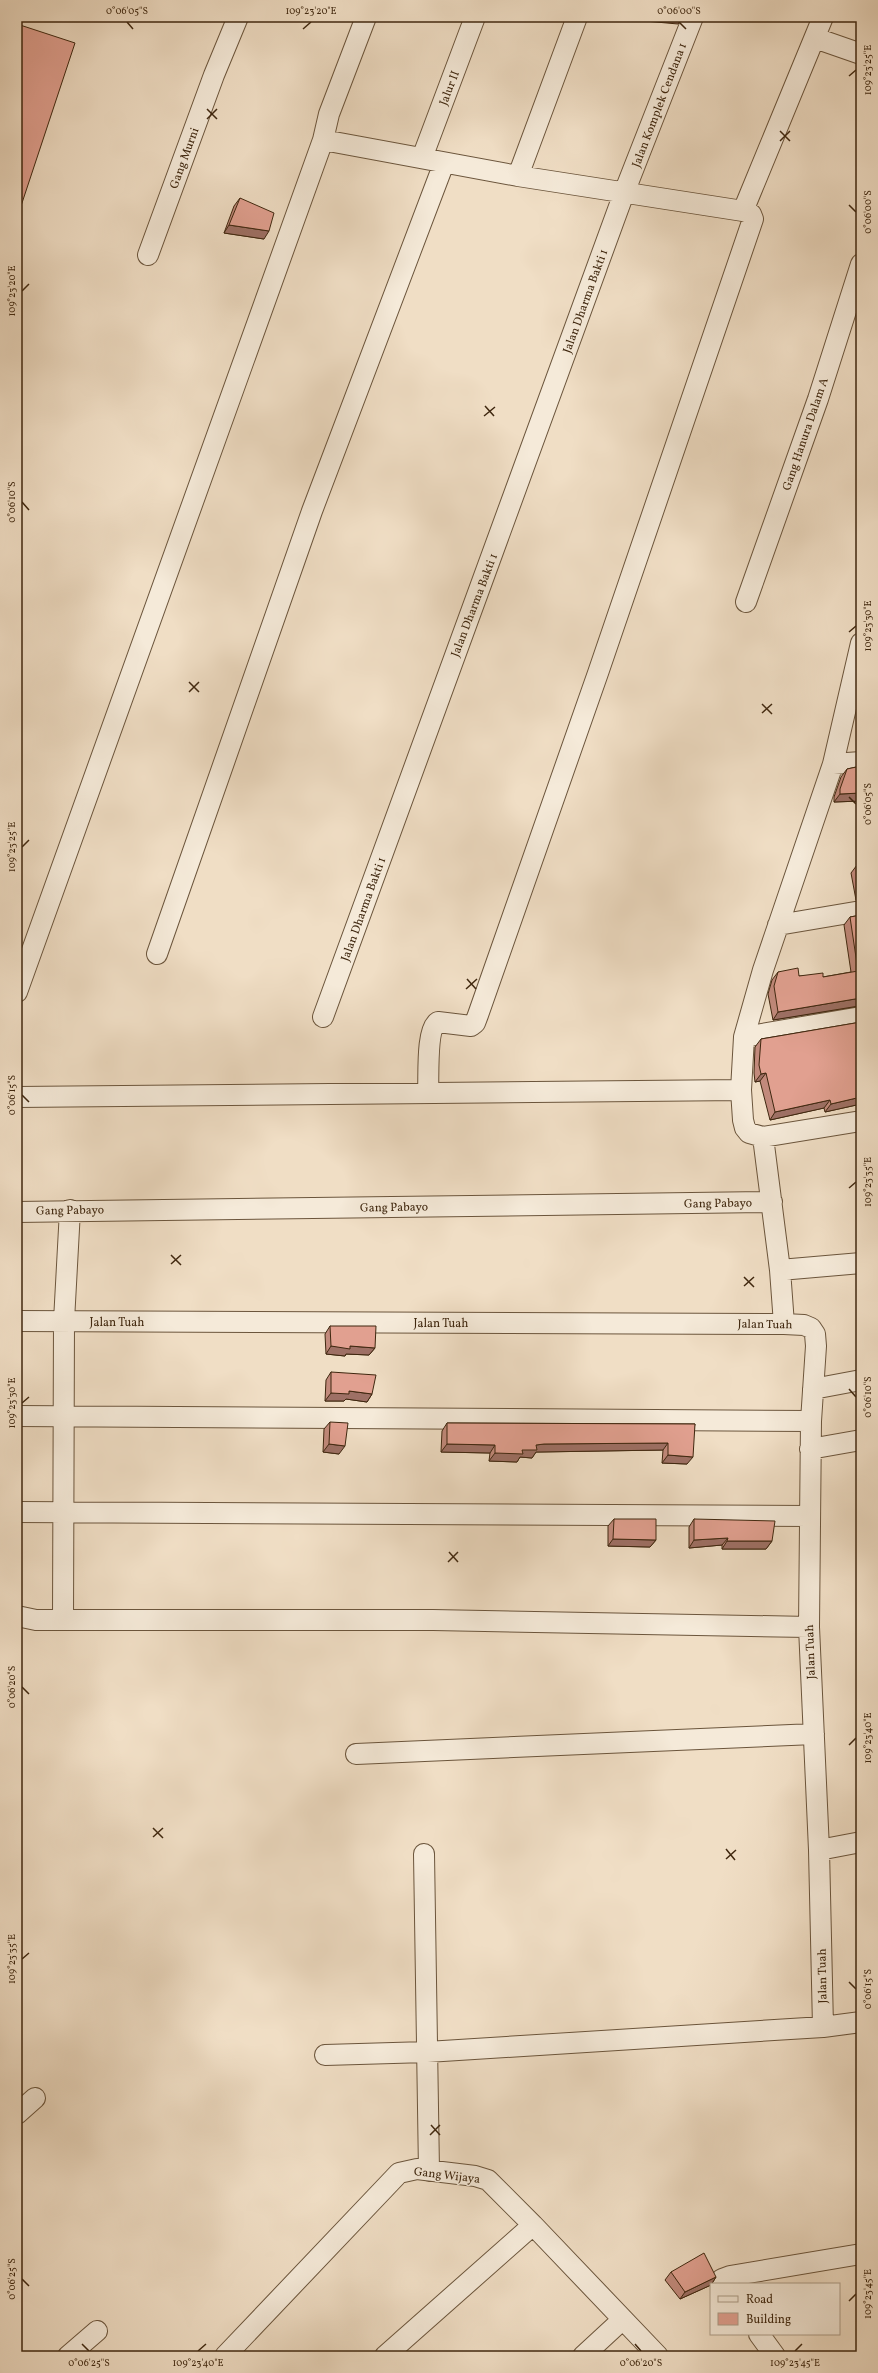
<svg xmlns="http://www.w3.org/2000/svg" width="878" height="2373" viewBox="0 0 878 2373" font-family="Vollkorn,serif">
	<rect width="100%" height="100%" fill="#f0dec5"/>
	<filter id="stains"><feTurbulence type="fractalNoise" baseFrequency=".005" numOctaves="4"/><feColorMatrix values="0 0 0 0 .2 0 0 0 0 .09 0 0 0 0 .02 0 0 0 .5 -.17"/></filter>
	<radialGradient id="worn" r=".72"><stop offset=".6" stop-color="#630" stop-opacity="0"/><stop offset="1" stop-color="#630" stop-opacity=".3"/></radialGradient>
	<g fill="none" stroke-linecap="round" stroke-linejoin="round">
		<defs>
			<path id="street" d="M 366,17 L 329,114 L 323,140 L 518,176 L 743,211 L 751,214 L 753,219 L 598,673 L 478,1015 L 475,1023 L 471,1026 L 438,1022 C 426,1029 429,1076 428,1091
				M 815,38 L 861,54
				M 422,158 L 475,17
				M 518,176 L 577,17
				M 743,211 L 823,17
				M 148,255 L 214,75 L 238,17
				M 746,602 L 818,399 L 861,264
				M 861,643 L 833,764 L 763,970 L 744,1037 L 741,1090 L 743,1120 L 745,1128 L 749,1133 L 763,1137 L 861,1121
				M 833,764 L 861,762
				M 778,925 L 861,911
				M 157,954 L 312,511 L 444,163
				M 17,992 L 323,140
				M 323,1017 L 624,193 L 693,17
				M 744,1037 L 861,1017
				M 17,1097 L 741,1090
				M 763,1137 L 780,1270 L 784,1324
				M 17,1212 L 772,1202
				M 780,1270 L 861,1263
				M 17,1321 L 784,1324 L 804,1325 L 811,1328 L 815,1334 L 816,1346 L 811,1421 L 809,1627 L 819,1850 L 823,2027
				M 813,1389 L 861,1380
				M 17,1416 L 811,1421
				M 810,1449 L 861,1440
				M 17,1512 L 810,1516
				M 17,1616 L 36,1620 L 433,1620 L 809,1627
				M 63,1620 L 64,1321 L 70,1210
				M 356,1754 L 814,1734
				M 819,1850 L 861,1842
				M 424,1854 L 429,2171
				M 325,2055 L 427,2052 L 823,2027 L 861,2022
				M 17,2114 L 35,2098
				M 533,2225 L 658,2356
				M 722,2284 L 722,2279 L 730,2276 L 861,2254
				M 759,2334 L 775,2356
				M 68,2356 L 97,2331
				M 225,2356 L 399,2173 L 417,2169 L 475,2176 L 488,2180 L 533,2225 L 385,2356
				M 583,2356 L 622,2320"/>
		</defs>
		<use href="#street" stroke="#6b553c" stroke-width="22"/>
		<use href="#street" stroke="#f5ead9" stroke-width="20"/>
	</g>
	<path fill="#c28a7c" stroke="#3f270f" d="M 240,198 L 264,239 L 224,233 L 234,206 Z
		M 861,766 L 861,801 L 834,802 L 834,797 L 841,777 L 847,769 Z
		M 861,864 L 861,900 L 856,900 L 851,873 L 857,865 Z
		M 861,915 L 859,1006 L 773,1020 L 768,994 L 772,980 L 778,972 L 799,976 L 823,977 L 851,972 L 844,925 L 850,917 Z
		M 861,1022 L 861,1104 L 825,1112 L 824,1108 L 770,1120 L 760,1081 L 755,1082 L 754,1073 L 755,1047 L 761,1039 Z
		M 330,1326 L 375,1348 L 369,1355 L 346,1354 L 345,1356 L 326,1354 L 325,1334 Z
		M 331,1372 L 372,1394 L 367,1402 L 346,1399 L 344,1401 L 325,1401 L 326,1380 Z
		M 330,1422 L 339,1454 L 323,1452 L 324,1429 Z
		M 447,1423 L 695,1424 L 687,1464 L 662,1463 L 663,1450 L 539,1452 L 536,1452 L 532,1458 L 520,1457 L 517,1462 L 489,1461 L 490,1453 L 441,1452 L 442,1431 Z
		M 614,1519 L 656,1540 L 650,1547 L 608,1546 L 608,1526 Z
		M 694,1519 L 772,1541 L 766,1549 L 722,1549 L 722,1545 L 689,1548 L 689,1527 Z
		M 671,2272 L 716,2277 L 711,2285 L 680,2299 L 665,2280 Z"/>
	<path fill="#9e7065" stroke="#3f270f" d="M 636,17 L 683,17 L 678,24 L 634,20 Z
		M 229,225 L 269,231 L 264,239 L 224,233 Z
		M 861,793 L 861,801 L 834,802 L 840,794 Z
		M 861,892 L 861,900 L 856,900 Z
		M 861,998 L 861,1006 L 859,1006 L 773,1020 L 778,1012 Z
		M 766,1073 L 760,1081 L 755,1082 L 761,1074 Z
		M 861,1097 L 861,1104 L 825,1112 L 831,1104 Z
		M 830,1100 L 824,1108 L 770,1120 L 775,1112 Z
		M 331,1346 L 350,1346 L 375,1348 L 369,1355 L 346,1354 L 345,1356 L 326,1354 Z
		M 349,1391 L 372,1394 L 367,1402 L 346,1399 L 344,1401 L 325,1401 L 331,1393 Z
		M 668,1443 L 663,1450 L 539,1452 L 536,1452 L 532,1458 L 520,1457 L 517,1462 L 489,1461 L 495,1453 L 522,1450 L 536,1445 L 544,1444 Z
		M 329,1444 L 345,1446 L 339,1454 L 323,1452 Z
		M 447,1444 L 495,1445 L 490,1453 L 441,1452 Z
		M 668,1455 L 693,1457 L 687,1464 L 662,1463 Z
		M 728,1538 L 722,1545 L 689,1548 L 694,1540 Z
		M 613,1539 L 656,1540 L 650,1547 L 608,1546 Z
		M 727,1541 L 772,1541 L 766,1549 L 722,1549 Z
		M 716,2277 L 711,2285 L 680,2299 L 685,2292 Z"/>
	<path fill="#e1a090" stroke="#3f270f" d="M 17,24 L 75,43 L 17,218 Z
		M 240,198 L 274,213 L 269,231 L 229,225 Z
		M 861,766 L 861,793 L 840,794 L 840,789 L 847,769 Z
		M 861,864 L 861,891 L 857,865 Z
		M 861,915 L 861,998 L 778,1012 L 774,986 L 778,972 L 798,968 L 799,976 L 823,973 L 823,977 L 858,971 L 850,917 Z
		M 861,1022 L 861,1097 L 831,1104 L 830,1100 L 775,1112 L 766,1073 L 761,1074 L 759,1065 L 761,1039 Z
		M 330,1326 L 376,1326 L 375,1348 L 350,1346 L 350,1349 L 331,1346 Z
		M 331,1372 L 376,1375 L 372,1394 L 349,1391 L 349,1394 L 331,1393 Z
		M 330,1422 L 348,1423 L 345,1446 L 329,1444 Z
		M 447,1423 L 695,1424 L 693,1457 L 668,1455 L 668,1443 L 544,1444 L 536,1445 L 537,1450 L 522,1450 L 523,1454 L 495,1453 L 495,1445 L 447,1444 Z
		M 614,1519 L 656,1519 L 656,1540 L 613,1539 Z
		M 694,1519 L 775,1521 L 772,1541 L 727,1541 L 728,1538 L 694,1540 Z
		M 704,2253 L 716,2277 L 685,2292 L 671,2272 Z"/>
	<path fill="none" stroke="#3f270f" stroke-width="1.5" d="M 127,22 L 133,29M 679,22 L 686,29M 303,29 L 311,22M 849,76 L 856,70M 207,109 L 217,119M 207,119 L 217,109M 780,131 L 790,141M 780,141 L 790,131M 849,205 L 856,212M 22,291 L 29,284M 485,406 L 494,416M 484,416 L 495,407M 22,502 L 29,510M 849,632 L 856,626M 189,682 L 199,692M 189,692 L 199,682M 762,704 L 772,714M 762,713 L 772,704M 849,797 L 856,804M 22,847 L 29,840M 467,979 L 476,989M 466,989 L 477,979M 22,1095 L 29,1102M 849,1188 L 856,1182M 171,1255 L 181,1265M 171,1264 L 181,1255M 744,1277 L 754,1287M 744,1286 L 754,1277M 849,1389 L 856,1397M 22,1403 L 29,1397M 449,1552 L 458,1562M 448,1562 L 458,1552M 22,1687 L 29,1694M 849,1745 L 856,1738M 153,1828 L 163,1838M 153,1837 L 163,1828M 726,1849 L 735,1860M 726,1859 L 736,1850M 22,1959 L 29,1953M 849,1982 L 856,1989M 431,2125 L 440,2135M 430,2135 L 440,2125M 22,2279 L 29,2286M 849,2301 L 856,2294M 82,2344 L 89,2351M 635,2344 L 641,2351M 198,2351 L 206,2344M 795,2351 L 802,2344"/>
	<g text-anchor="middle" stroke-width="3" stroke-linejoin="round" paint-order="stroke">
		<g font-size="12" fill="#3f270f" stroke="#f5ead9">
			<text transform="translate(449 88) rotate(-69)" y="4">Jalur II</text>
			<text transform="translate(659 105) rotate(-69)" y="4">Jalan Komplek Cendana 1</text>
			<text transform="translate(184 158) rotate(-70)" y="4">Gang Murni</text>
			<text transform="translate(585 301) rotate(-70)" y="4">Jalan Dharma Bakti 1</text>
			<text transform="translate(805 434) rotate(-71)" y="4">Gang Hanura Dalam A</text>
			<text transform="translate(474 605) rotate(-69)" y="4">Jalan Dharma Bakti 1</text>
			<text transform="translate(363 909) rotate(-70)" y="4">Jalan Dharma Bakti 1</text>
			<text transform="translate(718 1203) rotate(-1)" y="4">Gang Pabayo</text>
			<text transform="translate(394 1207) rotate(-1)" y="4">Gang Pabayo</text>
			<text transform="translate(70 1210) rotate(-1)" y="4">Gang Pabayo</text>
			<text x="117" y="1326">Jalan Tuah</text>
			<text x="441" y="1327">Jalan Tuah</text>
			<text transform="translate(765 1324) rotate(1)" y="4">Jalan Tuah</text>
			<text transform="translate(810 1652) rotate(-92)" y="4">Jalan Tuah</text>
			<text transform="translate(822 1976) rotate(-91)" y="4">Jalan Tuah</text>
			<text transform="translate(447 2175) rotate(7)" y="4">Gang Wijaya</text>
		</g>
	</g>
	<rect width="878" height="2373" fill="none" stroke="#f0dec5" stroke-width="44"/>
	<rect x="710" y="2283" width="130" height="52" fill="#f5ead9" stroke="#ac9c88"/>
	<rect x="718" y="2296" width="20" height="6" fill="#f5ead9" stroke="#ac9c88"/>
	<text x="746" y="2303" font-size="12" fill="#3f270f">Road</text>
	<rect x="718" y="2313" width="20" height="12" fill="#e1a090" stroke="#ac9c88"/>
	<text x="746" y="2323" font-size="12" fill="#3f270f">Building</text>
	<rect x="22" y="22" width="834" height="2329" fill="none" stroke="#3f270f" stroke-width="1.5"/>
	<g font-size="10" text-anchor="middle" fill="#3f270f">
		<text x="127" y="14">0°06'05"S</text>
		<text x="311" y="14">109°23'20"E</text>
		<text x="679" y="14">0°06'00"S</text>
		<text transform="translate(867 70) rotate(-90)" y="4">109°23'25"E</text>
		<text transform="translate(867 212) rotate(-90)" y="4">0°06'00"S</text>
		<text transform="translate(11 291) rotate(-90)" y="4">109°23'20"E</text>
		<text transform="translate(11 502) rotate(-90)" y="4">0°06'10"S</text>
		<text transform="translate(867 626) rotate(-90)" y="4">109°23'30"E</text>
		<text transform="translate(867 804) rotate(-90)" y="4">0°06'05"S</text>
		<text transform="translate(11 847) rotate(-90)" y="4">109°23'25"E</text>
		<text transform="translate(11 1095) rotate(-90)" y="4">0°06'15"S</text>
		<text transform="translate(867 1182) rotate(-90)" y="4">109°23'35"E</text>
		<text transform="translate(867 1397) rotate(-90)" y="4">0°06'10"S</text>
		<text transform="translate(11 1403) rotate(-90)" y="4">109°23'30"E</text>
		<text transform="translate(11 1687) rotate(-90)" y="4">0°06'20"S</text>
		<text transform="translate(867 1738) rotate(-90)" y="4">109°23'40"E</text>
		<text transform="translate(11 1959) rotate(-90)" y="4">109°23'35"E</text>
		<text transform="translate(867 1989) rotate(-90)" y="4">0°06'15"S</text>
		<text transform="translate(11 2279) rotate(-90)" y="4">0°06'25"S</text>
		<text transform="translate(867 2294) rotate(-90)" y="4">109°23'45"E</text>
		<text x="89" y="2366">0°06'25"S</text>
		<text x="198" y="2366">109°23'40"E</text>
		<text x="641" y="2366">0°06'20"S</text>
		<text x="795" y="2366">109°23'45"E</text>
	</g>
	<rect width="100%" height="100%" filter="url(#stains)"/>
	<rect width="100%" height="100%" fill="url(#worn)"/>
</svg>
